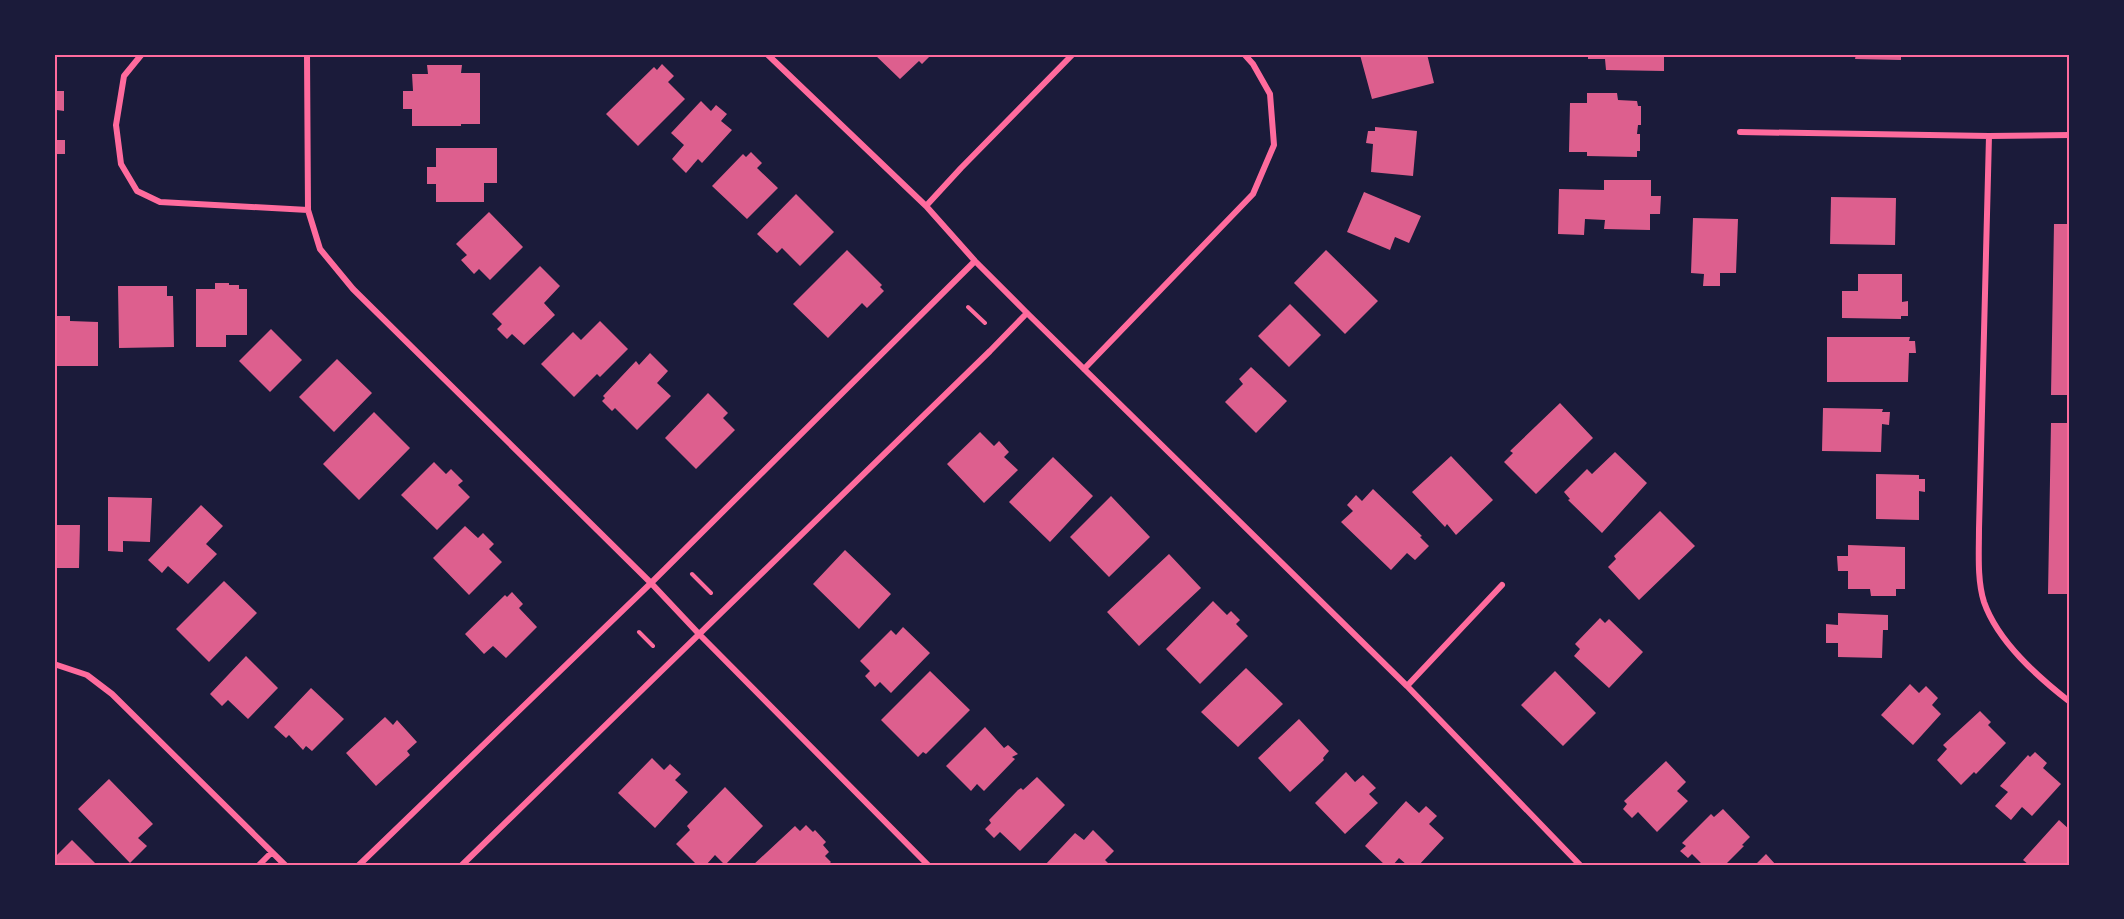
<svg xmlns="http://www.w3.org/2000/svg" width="2124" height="919" viewBox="0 0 2124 919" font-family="Karla,sans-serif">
	<rect width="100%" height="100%" fill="#1b1b3a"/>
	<path fill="#dd5f8e" d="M 874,54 L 932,54 L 922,64 L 919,61 L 900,79 Z
		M 1427,54 L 1434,83 L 1372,99 L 1360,55 Z
		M 1588,54 L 1664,54 L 1664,71 L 1606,70 L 1605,59 L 1588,59 Z
		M 1856,54 L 1901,54 L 1901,60 L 1855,59 Z
		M 662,64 L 674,76 L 668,82 L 685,99 L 638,146 L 606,114 L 654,67 L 657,70 Z
		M 427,65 L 462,65 L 461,73 L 480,73 L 480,124 L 461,124 L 461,126 L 412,126 L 412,109 L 403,109 L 403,91 L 413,91 L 412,74 L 428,74 Z
		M 54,67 L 56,67 L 56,91 L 64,91 L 64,111 L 57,110 L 57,112 L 54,112 Z
		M 1587,93 L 1617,93 L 1618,100 L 1637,101 L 1638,106 L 1641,106 L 1641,125 L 1638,125 L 1637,134 L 1640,134 L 1640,151 L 1637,151 L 1637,157 L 1587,156 L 1587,152 L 1569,152 L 1570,103 L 1587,103 Z
		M 701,101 L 711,111 L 716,105 L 727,114 L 721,121 L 732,130 L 702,163 L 698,159 L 686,173 L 672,159 L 684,145 L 671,133 Z
		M 1375,127 L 1417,131 L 1413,176 L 1371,172 L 1373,144 L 1366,143 L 1368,131 L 1375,131 Z
		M 54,140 L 65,140 L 65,154 L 54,154 Z
		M 436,148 L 497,148 L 497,183 L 484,183 L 484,202 L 436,202 L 436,184 L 427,184 L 427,167 L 436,167 Z
		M 751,152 L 762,163 L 757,168 L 778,188 L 747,219 L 712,186 L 743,154 L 746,157 Z
		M 1604,180 L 1651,180 L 1651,196 L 1661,196 L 1660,214 L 1650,214 L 1650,230 L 1604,229 L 1605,220 L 1585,219 L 1584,235 L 1558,234 L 1559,189 L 1604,190 Z
		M 1364,192 L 1421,216 L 1409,243 L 1395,237 L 1390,250 L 1347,232 Z
		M 796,194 L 834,232 L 800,266 L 782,248 L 777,253 L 757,234 Z
		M 1831,197 L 1896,198 L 1895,245 L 1830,244 Z
		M 489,212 L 523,247 L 490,280 L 479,269 L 474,274 L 461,260 L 467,255 L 456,244 Z
		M 1693,218 L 1738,219 L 1736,273 L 1720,273 L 1720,286 L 1703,286 L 1704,274 L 1691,273 Z
		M 2054,224 L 2070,224 L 2070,395 L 2051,395 Z
		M 847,250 L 882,285 L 880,287 L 884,291 L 867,308 L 862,303 L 828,338 L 793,304 Z
		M 1326,250 L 1378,301 L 1345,334 L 1294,283 Z
		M 540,266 L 560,286 L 544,303 L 555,315 L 524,345 L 512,334 L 507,339 L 497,329 L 502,324 L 492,314 Z
		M 1858,274 L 1902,274 L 1902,302 L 1908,301 L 1908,316 L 1901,316 L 1901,319 L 1842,318 L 1842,291 L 1858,291 Z
		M 215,283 L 229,283 L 229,285 L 239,285 L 239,289 L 247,289 L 247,335 L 226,335 L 226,347 L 196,347 L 196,289 L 215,289 Z
		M 118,286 L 167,286 L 167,296 L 173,296 L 174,347 L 119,348 Z
		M 1290,304 L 1321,335 L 1289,367 L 1258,336 Z
		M 55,316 L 70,316 L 70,321 L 98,322 L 98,366 L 54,366 Z
		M 600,321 L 628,349 L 600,377 L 597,374 L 574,397 L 541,364 L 573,332 L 581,340 Z
		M 271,329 L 302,360 L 270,392 L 239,361 Z
		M 1827,337 L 1910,337 L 1909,341 L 1915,341 L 1916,353 L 1909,353 L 1908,382 L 1827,382 Z
		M 650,353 L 668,371 L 657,383 L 671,396 L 637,430 L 615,408 L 612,411 L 602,401 L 605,398 L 603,396 L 636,361 L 639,365 Z
		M 337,359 L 372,393 L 334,432 L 299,397 Z
		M 1251,367 L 1287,401 L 1256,433 L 1225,402 L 1243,384 L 1239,379 Z
		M 708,393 L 728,413 L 723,418 L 735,430 L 696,469 L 665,438 Z
		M 1560,403 L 1593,438 L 1536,494 L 1504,462 L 1513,453 L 1510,451 Z
		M 1823,408 L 1883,409 L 1882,412 L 1890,412 L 1889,425 L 1882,424 L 1881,452 L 1822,451 Z
		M 374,412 L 410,448 L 359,500 L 323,464 Z
		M 2051,423 L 2070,423 L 2070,594 L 2048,594 Z
		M 980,432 L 994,446 L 999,441 L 1009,452 L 1004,457 L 1018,470 L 984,503 L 947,464 Z
		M 1615,452 L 1647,483 L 1602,533 L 1568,500 L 1570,499 L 1564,492 L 1587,469 L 1592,474 Z
		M 1451,456 L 1493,500 L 1456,535 L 1447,524 L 1445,527 L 1412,492 Z
		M 1053,457 L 1093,496 L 1050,542 L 1009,502 Z
		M 434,462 L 446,474 L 451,469 L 463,481 L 458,485 L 470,497 L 437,530 L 401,495 Z
		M 1876,474 L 1919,475 L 1919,479 L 1925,479 L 1925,492 L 1919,491 L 1919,520 L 1876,519 Z
		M 1373,489 L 1422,536 L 1420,537 L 1429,546 L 1415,560 L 1407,553 L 1391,570 L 1341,522 L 1353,511 L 1347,505 L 1356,495 L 1362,501 Z
		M 1111,496 L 1150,537 L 1109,577 L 1070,537 Z
		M 108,497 L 152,498 L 150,542 L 123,541 L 123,552 L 108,551 Z
		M 201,505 L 223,526 L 206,544 L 217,554 L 188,584 L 168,566 L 162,573 L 148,560 Z
		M 1660,511 L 1695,546 L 1639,600 L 1608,567 L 1616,559 L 1614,556 Z
		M 54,525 L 80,525 L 79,568 L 54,568 Z
		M 465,526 L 478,538 L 483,533 L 494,544 L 489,549 L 502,562 L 469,595 L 433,558 Z
		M 1848,545 L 1905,547 L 1905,589 L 1896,589 L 1896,596 L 1871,596 L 1870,589 L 1848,589 L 1848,571 L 1838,571 L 1837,556 L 1848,556 Z
		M 845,550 L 891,594 L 859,629 L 813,584 Z
		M 1169,554 L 1201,588 L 1139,646 L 1107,612 Z
		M 224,581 L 257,613 L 209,662 L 176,629 Z
		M 512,592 L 523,604 L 519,608 L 537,627 L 506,658 L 493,646 L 484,654 L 465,634 L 505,595 L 507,597 Z
		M 1213,601 L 1227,615 L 1231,611 L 1240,620 L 1236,624 L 1248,636 L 1200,684 L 1166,649 Z
		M 1838,613 L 1888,615 L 1888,630 L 1883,630 L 1882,658 L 1838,657 L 1838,643 L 1826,643 L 1826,624 L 1838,625 Z
		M 1600,618 L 1605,623 L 1609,619 L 1643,652 L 1609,688 L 1574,656 L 1580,649 L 1575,644 Z
		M 903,627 L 930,653 L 891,693 L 880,682 L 875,687 L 865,676 L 870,671 L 860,661 L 891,630 L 896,635 Z
		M 246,656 L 278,688 L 248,719 L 228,700 L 222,706 L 210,694 Z
		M 1246,668 L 1283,704 L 1238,747 L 1201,712 Z
		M 930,671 L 970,710 L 926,754 L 923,752 L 918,757 L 881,720 Z
		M 1555,671 L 1596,713 L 1563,746 L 1521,705 Z
		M 1910,684 L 1919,693 L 1926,686 L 1938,698 L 1932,705 L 1941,714 L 1913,745 L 1881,715 Z
		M 311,688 L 344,719 L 312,751 L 306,746 L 303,750 L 289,735 L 286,738 L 274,727 Z
		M 1980,711 L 1991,722 L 1988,725 L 2006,743 L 1976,774 L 1974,772 L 1961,785 L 1937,760 L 1947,749 L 1943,745 Z
		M 385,717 L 393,725 L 397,720 L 417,742 L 407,751 L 410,755 L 376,786 L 346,753 Z
		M 1299,719 L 1329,751 L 1323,758 L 1324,760 L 1290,792 L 1258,758 Z
		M 985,727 L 1004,748 L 1008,745 L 1018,754 L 1012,757 L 1015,759 L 984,791 L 977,784 L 971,791 L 946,766 Z
		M 2035,752 L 2047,763 L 2043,768 L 2061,784 L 2032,816 L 2022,807 L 2011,820 L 1995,806 L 2008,792 L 2000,786 L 2028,755 L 2030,757 Z
		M 652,758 L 664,770 L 670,764 L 681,774 L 675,780 L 688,792 L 655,828 L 618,793 Z
		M 1666,761 L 1686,782 L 1677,791 L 1688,801 L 1657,832 L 1638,812 L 1632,818 L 1623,809 L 1627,804 L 1624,801 Z
		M 1346,772 L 1355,782 L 1363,775 L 1376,788 L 1369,794 L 1378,803 L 1345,834 L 1315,803 Z
		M 1037,777 L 1065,805 L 1020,851 L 1000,832 L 994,838 L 985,829 L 991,823 L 989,820 L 1018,790 L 1021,788 L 1023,790 Z
		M 109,779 L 153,824 L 138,838 L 147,846 L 130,863 L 78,809 Z
		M 725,787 L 763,826 L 725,865 L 715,855 L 706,865 L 697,865 L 676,844 L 690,830 L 687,826 Z
		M 1406,801 L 1419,813 L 1426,806 L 1437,816 L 1429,824 L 1444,838 L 1419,865 L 1407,865 L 1399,858 L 1393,865 L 1385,865 L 1365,846 Z
		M 1723,809 L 1750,837 L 1742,845 L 1744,846 L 1725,865 L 1703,865 L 1692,854 L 1688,858 L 1680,851 L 1686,846 L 1682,843 L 1711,814 L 1714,817 Z
		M 2059,820 L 2070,830 L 2070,865 L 2029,865 L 2023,860 Z
		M 806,825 L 813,832 L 815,830 L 826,842 L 823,845 L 829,852 L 825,856 L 831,862 L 828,865 L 753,865 L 795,826 L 800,831 Z
		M 1093,830 L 1114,851 L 1105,860 L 1110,865 L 1045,865 L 1075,833 L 1084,840 Z
		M 72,840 L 97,865 L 54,865 L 54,858 Z
		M 1766,854 L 1776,865 L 1755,865 Z"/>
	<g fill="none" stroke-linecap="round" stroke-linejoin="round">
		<path stroke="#ff6b9d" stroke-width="4" d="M 968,307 L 985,323
			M 692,574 L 711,593
			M 639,632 L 653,646"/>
		<path stroke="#ff6b9d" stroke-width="6" d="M 142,54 L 124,76 L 116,125 L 121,164 L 137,191 L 160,202 L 308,210
			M 307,54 L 308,210 L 320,249 L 353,289 L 651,583 L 699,634 L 928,865
			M 767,54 L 926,206 L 975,261 L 1027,313 L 1407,686 L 1580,865
			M 1740,132 L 1989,136 L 2070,135
			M 1989,136 L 1979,529 C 1979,552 1977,580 1984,602 C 1998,642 2038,677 2070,702
			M 926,206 L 961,168 L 1073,54
			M 1084,369 L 1253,194 L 1274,145 L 1270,94 L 1253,64 L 1244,54
			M 54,664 L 87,675 L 112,694 L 285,865
			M 1407,686 L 1502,585
			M 259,865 L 272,852
			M 359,865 L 651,583 L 975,261
			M 462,865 L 990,351 L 1027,313"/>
	</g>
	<rect width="2124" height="919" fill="none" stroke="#1b1b3a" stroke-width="111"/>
	<rect x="56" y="56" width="2012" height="808" fill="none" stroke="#ff6b9d" stroke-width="2"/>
</svg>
